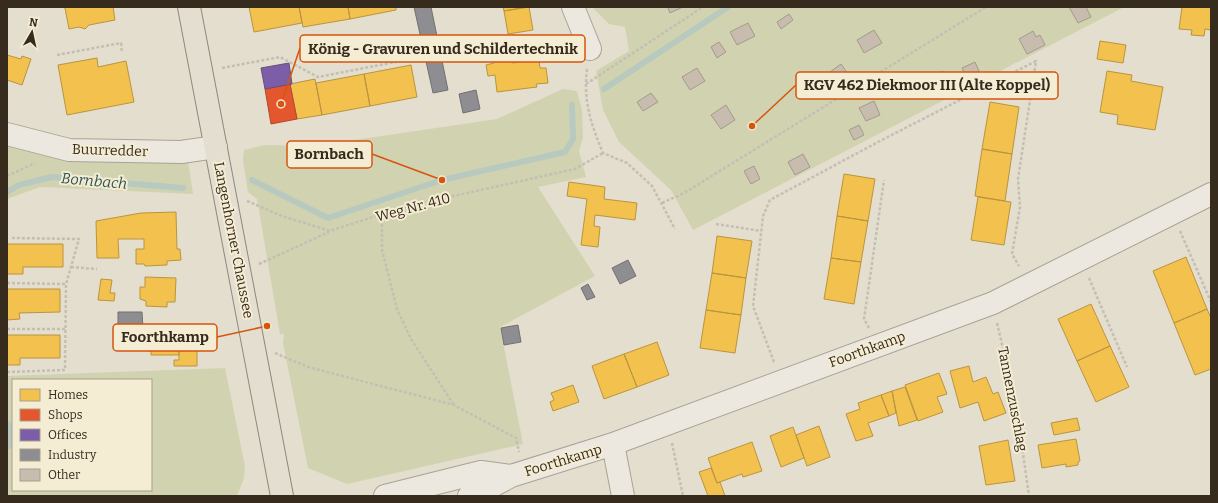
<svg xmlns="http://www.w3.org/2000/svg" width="1218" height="503" viewBox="0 0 1218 503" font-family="Bitter,serif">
	<rect width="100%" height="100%" fill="#e3decd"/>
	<path fill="#d1d3b0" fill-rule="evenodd" d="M 592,7 L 1124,7 L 693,230 L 671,190 L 619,142 L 603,110 L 596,71 L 629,51 L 625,27 L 609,24 Z
		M 563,89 L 577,91 L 582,110 L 583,137 L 579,151 L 586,177 L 538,187 L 595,276 L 500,327 L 523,444 L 347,484 L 308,468 L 283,343 L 284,334 L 280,334 L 257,199 L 248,192 L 243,160 L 244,150 L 265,145 L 314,146 L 497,119 Z
		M 7,143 L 188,161 L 193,194 L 40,187 L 7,199 Z
		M 225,368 L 245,466 L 244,478 L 237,496 L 7,496 L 7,376 ZM 13,380 L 151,380 L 151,490 L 13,490 Z"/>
	<path fill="#b8c9bf" d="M 7,421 L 13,422 L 13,447 L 7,450 Z"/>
	<path fill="#f2c14e" stroke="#ba9440" d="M 62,7 L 113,7 L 115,20 L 89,25 L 85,29 L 79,27 L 69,29 L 65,8 Z
		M 249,7 L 299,7 L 302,23 L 254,32 Z
		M 299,7 L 348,7 L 350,19 L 303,27 Z
		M 348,7 L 396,7 L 396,10 L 350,19 Z
		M 503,7 L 527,7 L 504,11 Z
		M 529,7 L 533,30 L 508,34 L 504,11 Z
		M 1182,7 L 1211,7 L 1211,30 L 1205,29 L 1204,36 L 1191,35 L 1192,30 L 1179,29 Z
		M 1100,41 L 1126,45 L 1123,63 L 1097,59 Z
		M 511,52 L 512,63 L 539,60 L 540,68 L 546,68 L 548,83 L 536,84 L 537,87 L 497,92 L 495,75 L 488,76 L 486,65 L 494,63 L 492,55 Z
		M 7,55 L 21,59 L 22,56 L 31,59 L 22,85 L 7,80 Z
		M 97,58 L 98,67 L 126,61 L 134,102 L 67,115 L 58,65 Z
		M 411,65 L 417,97 L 370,106 L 364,74 Z
		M 1107,71 L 1132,75 L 1131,81 L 1163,87 L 1155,130 L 1117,124 L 1118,115 L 1100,112 Z
		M 364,74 L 370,106 L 322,115 L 316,83 Z
		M 315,79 L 322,115 L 297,119 L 290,84 Z
		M 990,102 L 1019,107 L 1012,154 L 982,149 Z
		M 982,149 L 1012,154 L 1005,201 L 975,196 Z
		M 844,174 L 875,179 L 868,221 L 837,216 Z
		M 569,182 L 605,187 L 604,199 L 637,203 L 635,220 L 595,215 L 594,226 L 600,227 L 598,247 L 581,245 L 587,199 L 567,196 Z
		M 978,197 L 1011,202 L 1004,245 L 971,240 Z
		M 176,212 L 177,249 L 180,249 L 181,260 L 167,261 L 167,265 L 145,266 L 144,264 L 136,264 L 136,249 L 144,249 L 144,239 L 118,239 L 119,258 L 97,258 L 96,221 L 141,213 Z
		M 837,216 L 868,221 L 861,262 L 831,258 Z
		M 717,236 L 752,241 L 746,278 L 712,273 Z
		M 7,244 L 63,244 L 63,267 L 23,267 L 23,274 L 7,274 Z
		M 1186,257 L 1207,309 L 1174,323 L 1153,271 Z
		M 831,258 L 861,262 L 854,304 L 824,299 Z
		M 712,273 L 746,278 L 741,315 L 706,310 Z
		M 145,277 L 176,278 L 175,302 L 167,302 L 167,307 L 146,306 L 146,301 L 140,299 L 140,287 L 145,287 Z
		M 101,279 L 112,280 L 110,293 L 115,293 L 114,301 L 98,300 Z
		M 7,289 L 60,289 L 60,312 L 19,313 L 20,319 L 7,320 Z
		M 1091,304 L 1110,346 L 1077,361 L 1058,319 Z
		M 1207,309 L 1211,318 L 1211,369 L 1195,375 L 1174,323 Z
		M 706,310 L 741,315 L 735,353 L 700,348 Z
		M 160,327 L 173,327 L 173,332 L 179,332 L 179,355 L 151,355 L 151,351 L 143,350 L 143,345 L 135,345 L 134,334 L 160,332 Z
		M 179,332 L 197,332 L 197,366 L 174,366 L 174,360 L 179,360 Z
		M 7,335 L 60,335 L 60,358 L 20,358 L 20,365 L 7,365 Z
		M 657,342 L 669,375 L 637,387 L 624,354 Z
		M 1110,346 L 1129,387 L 1096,402 L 1077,361 Z
		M 624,354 L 637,387 L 604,399 L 592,366 Z
		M 969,366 L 973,382 L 986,377 L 993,394 L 998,392 L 1006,413 L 984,421 L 978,402 L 960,408 L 950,371 Z
		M 939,373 L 947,394 L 937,397 L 943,412 L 918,421 L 905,385 Z
		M 573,385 L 579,402 L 553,411 L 550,402 L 554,400 L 551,393 Z
		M 905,387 L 917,420 L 899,426 L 892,391 Z
		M 892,391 L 896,413 L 889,416 L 881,395 Z
		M 881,395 L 889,416 L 868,423 L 873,436 L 856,441 L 846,414 L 860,409 L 858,403 Z
		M 1077,418 L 1080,430 L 1054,435 L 1051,423 Z
		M 819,426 L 830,457 L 807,466 L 796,435 Z
		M 793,427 L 804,458 L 781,467 L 770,436 Z
		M 1076,439 L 1080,461 L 1078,462 L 1078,465 L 1066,467 L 1066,464 L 1042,468 L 1038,445 Z
		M 1008,440 L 1015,481 L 986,485 L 979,446 Z
		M 752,442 L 762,471 L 743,477 L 742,474 L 717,483 L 708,458 Z
		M 711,468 L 717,483 L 720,482 L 725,496 L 708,496 L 699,472 Z"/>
	<path fill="#e4572e" stroke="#b04a29" d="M 290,84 L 297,119 L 271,124 L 265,89 Z"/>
	<path fill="#7b5ea7" stroke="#674f7e" d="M 289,63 L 292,84 L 265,89 L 261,68 Z"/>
	<path fill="#8d8d92" stroke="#73706f" d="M 414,7 L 431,7 L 448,90 L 433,93 Z
		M 476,90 L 480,109 L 463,113 L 459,94 Z
		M 628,260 L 636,276 L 620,284 L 612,268 Z
		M 588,284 L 595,297 L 587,300 L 581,288 Z
		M 118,312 L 142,312 L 143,329 L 118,329 Z
		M 518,325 L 521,342 L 504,345 L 501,328 Z"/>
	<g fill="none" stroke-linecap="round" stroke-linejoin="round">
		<path stroke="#b8c9bf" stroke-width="6" d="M 604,89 L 728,7
			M 252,180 L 328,218 L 442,180 L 565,152 L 573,139 L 572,105
			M 7,192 L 19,185 L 52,177 L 183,188"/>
	</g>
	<path fill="#c7bcae" stroke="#a39a8d" d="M 670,7 L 683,7 L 670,13 L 668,8 Z
		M 1069,7 L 1086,7 L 1091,17 L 1078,23 Z
		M 789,14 L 793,20 L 781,29 L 777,22 Z
		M 748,23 L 755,36 L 737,45 L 730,32 Z
		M 874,30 L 882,43 L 864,53 L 857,40 Z
		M 1033,31 L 1036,37 L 1040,35 L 1045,45 L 1027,54 L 1019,39 Z
		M 719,42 L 726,52 L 717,58 L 711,47 Z
		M 975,62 L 979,71 L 966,77 L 962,68 Z
		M 841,64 L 849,75 L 838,83 L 830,72 Z
		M 697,68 L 705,81 L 690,90 L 682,77 Z
		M 943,71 L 949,82 L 935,89 L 929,78 Z
		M 651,93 L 658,102 L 643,111 L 637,102 Z
		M 874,101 L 880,115 L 866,121 L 859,108 Z
		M 726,105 L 735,120 L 721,129 L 711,115 Z
		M 859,125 L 864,135 L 854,140 L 849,130 Z
		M 803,154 L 810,167 L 795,175 L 788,162 Z
		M 754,166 L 760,179 L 751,184 L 744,171 Z"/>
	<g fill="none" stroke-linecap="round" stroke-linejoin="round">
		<defs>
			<path id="minor" d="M 573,7 L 590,49
				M 7,134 L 69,150 L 181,152 L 216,147
				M 613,444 L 623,496
				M 385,496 L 481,472 L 511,476
				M 469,496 L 487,489 L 511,476 L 613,444 L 993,303 L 1211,194"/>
			<path id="major" d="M 189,7 L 282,496"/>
		</defs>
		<use href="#minor" stroke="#a8a396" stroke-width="24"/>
		<use href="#major" stroke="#8e887d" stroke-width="24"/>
		<path stroke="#c4bfb5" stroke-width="2.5" stroke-dasharray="3 2" stroke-linecap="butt" d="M 57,55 L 121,43 L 122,52
			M 222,68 L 280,57 L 318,77 L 416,58
			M 587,69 C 583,101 591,124 603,153 L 627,163 L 652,186 L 675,229
			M 586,84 L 703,7
			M 7,176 L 35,163
			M 247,201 L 282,216 L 330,231 L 400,208 L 575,169 L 603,153
			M 662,203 L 684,193 L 986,7
			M 382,214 L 382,250 L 397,309 L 411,339 L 454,405
			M 716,224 L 761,231
			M 1180,231 L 1211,302
			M 259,264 L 329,232
			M 71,267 L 97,269
			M 1089,278 L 1127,367
			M 7,283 L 66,284
			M 997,323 L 1016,404 L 1029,496
			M 869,328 L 864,319 L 884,180
			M 7,329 L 65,329
			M 275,353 L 308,367 L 454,405 L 516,438 L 519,452
			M 774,362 L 753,306 L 763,216 L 770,200 L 878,142 L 1036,61 L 1018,179 L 1020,207 L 1012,254 L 1019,266
			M 7,372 L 65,370 L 66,284 L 79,239 L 12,238
			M 672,443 L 683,496"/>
		<use href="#minor" stroke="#ece8df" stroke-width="22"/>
		<use href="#major" stroke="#e3ded0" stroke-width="22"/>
	</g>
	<g text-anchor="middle" stroke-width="4" stroke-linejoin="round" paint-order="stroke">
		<g font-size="14" fill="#372b1e" stroke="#f4ecd3">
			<text transform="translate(110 150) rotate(2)" y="5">Buurredder</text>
			<text transform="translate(413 207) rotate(-15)" y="5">Weg Nr. 410</text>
			<text transform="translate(234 240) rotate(79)" y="5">Langenhorner Chaussee</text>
			<text transform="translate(867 349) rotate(-20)" y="5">Foorthkamp</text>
			<text transform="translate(1013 399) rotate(79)" y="5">Tannenzuschlag</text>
			<text transform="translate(563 460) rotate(-17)" y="5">Foorthkamp</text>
		</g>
		<g font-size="15" font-style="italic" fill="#2e5655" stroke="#f4ecd3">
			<text transform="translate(94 181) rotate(5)" y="5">Bornbach</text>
		</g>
	</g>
	<path fill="none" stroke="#d6540e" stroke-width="1.5" d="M281 104L300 48M752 126L796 85M442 180L372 154M267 326L217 337"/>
	<g fill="#d6540e" stroke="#f4ecd3" stroke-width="1.5">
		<circle cx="281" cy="104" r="4"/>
		<circle cx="752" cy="126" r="4"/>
		<circle cx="442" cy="180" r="4"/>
		<circle cx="267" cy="326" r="4"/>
	</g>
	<g fill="#f4ecd3" stroke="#d6540e" stroke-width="1.5">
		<rect x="300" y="35" width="285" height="27" rx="4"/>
		<rect x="796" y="72" width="262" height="27" rx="4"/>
		<rect x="287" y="141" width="85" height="27" rx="4"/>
		<rect x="113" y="324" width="104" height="27" rx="4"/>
	</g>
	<g font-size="15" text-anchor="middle" font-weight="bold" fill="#372b1e">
		<text x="443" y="54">König - Gravuren und Schildertechnik</text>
		<text x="927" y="90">KGV 462 Diekmoor III (Alte Koppel)</text>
		<text x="329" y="159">Bornbach</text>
		<text x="165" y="342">Foorthkamp</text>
	</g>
	<rect width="1218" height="503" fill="none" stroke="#372b1e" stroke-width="16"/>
	<rect x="12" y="379" width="140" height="112" fill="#f4ecd3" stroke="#a89f8b"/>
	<rect x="20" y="389" width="20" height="12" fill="#f2c14e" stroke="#a89f8b"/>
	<text x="48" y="399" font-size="12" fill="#372b1e">Homes</text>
	<rect x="20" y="409" width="20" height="12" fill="#e4572e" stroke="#a89f8b"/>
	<text x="48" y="419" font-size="12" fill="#372b1e">Shops</text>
	<rect x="20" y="429" width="20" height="12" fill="#7b5ea7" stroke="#a89f8b"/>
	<text x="48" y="439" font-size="12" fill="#372b1e">Offices</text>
	<rect x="20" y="449" width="20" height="12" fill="#8d8d92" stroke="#a89f8b"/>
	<text x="48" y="459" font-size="12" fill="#372b1e">Industry</text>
	<rect x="20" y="469" width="20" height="12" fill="#c7bcae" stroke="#a89f8b"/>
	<text x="48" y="479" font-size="12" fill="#372b1e">Other</text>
	<g transform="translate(32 32) rotate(9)" stroke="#f4ecd3" stroke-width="3" paint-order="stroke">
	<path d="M0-3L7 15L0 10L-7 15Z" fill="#372b1e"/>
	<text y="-6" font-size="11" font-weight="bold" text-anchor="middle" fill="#372b1e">N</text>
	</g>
</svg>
